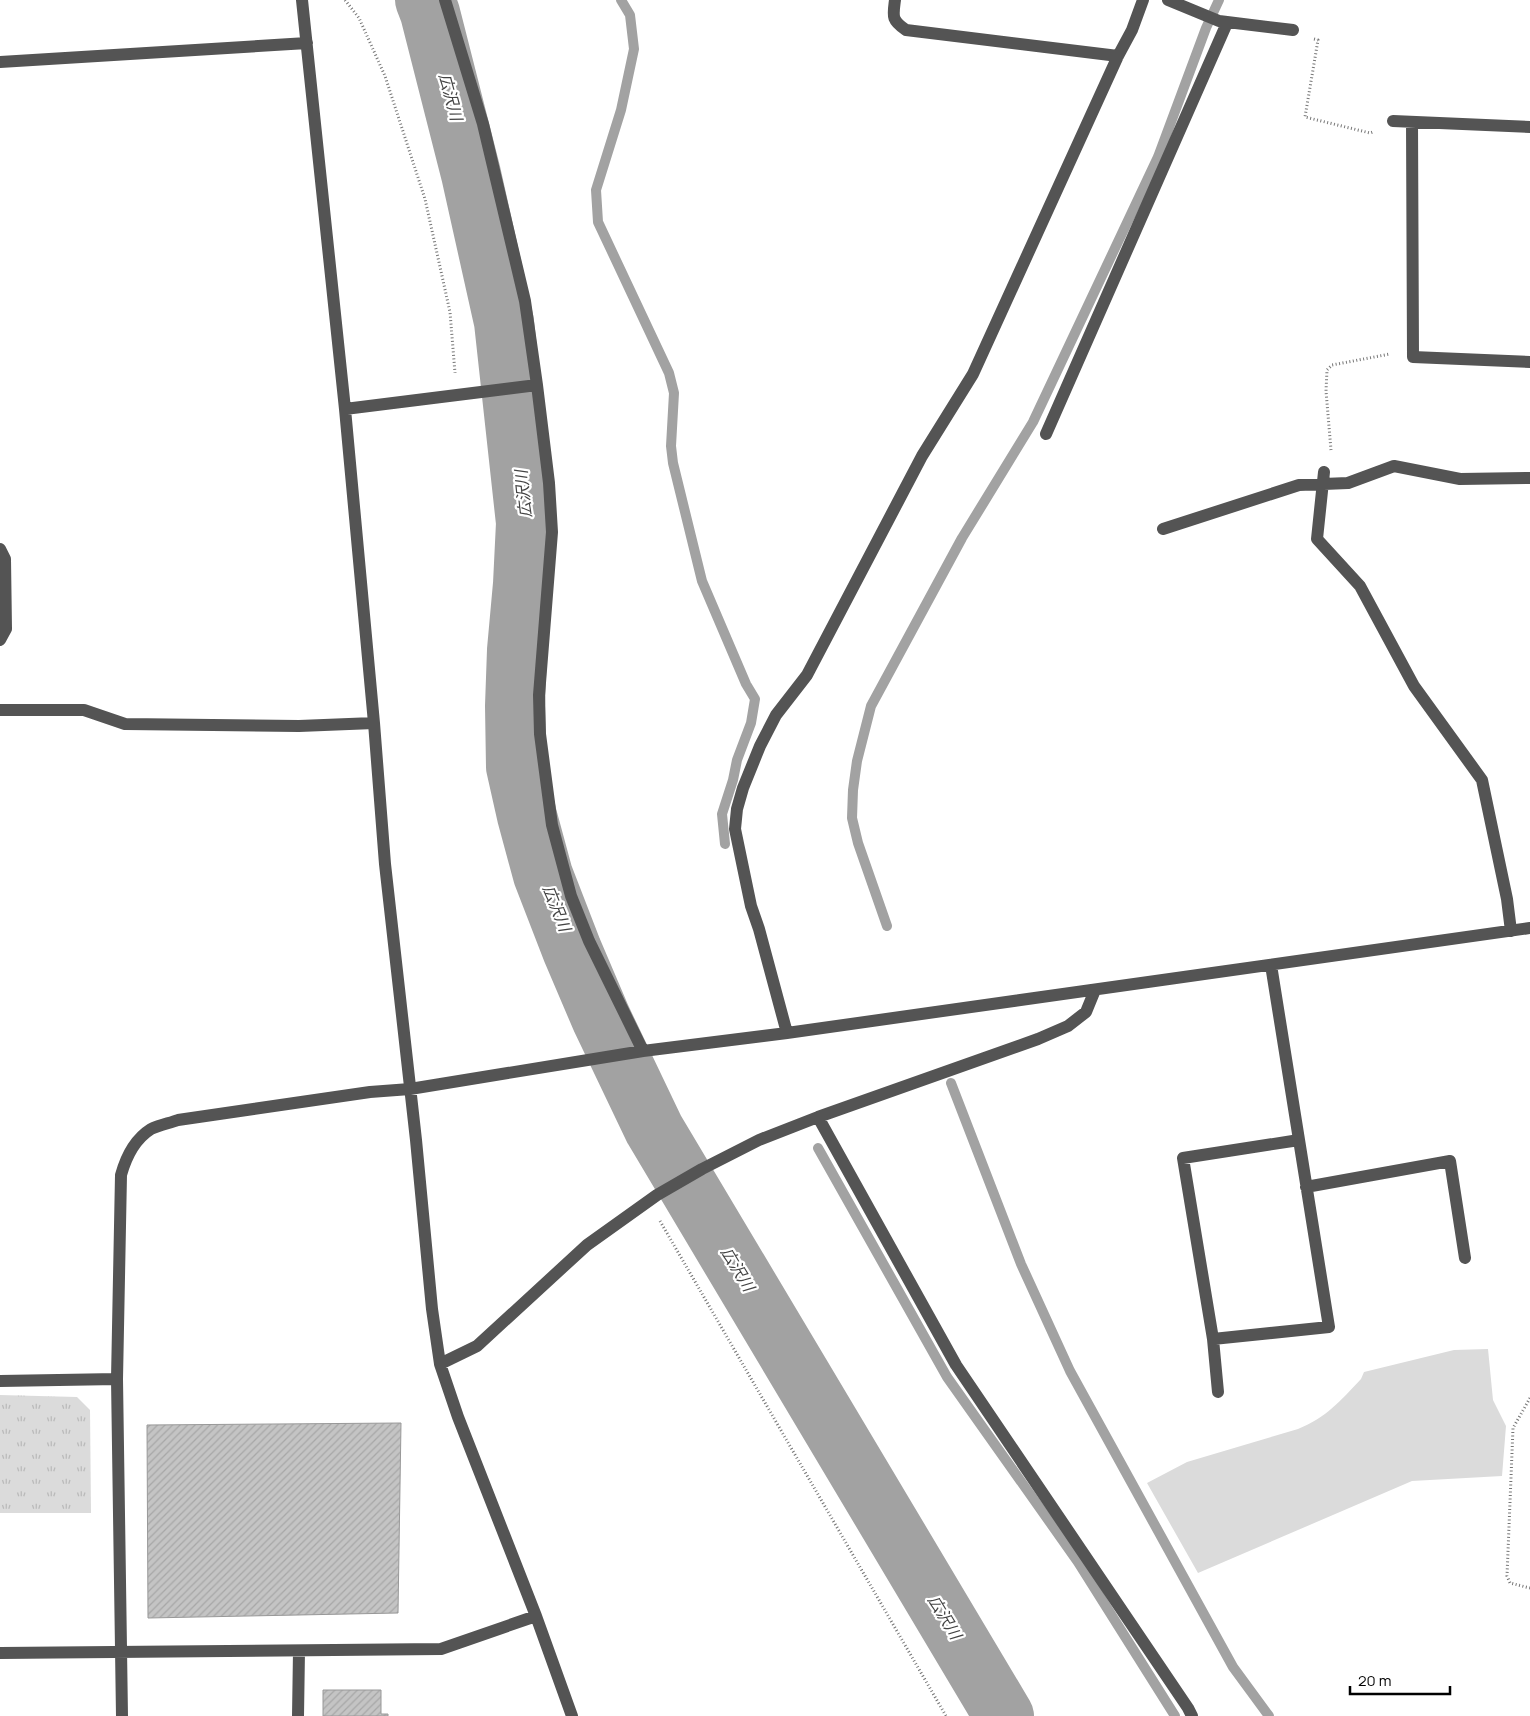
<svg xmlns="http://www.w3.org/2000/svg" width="1530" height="1716" viewBox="0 0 1530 1716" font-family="Manrope,'Noto Sans JP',sans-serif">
	<defs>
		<pattern id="park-tufts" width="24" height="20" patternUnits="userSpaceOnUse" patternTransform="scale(1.25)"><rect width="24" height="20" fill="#dbdbdb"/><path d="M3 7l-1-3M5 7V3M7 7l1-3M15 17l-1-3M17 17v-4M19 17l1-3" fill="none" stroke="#bababa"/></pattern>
		<pattern id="building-hatch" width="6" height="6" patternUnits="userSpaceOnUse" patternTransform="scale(1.25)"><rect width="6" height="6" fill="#c4c4c4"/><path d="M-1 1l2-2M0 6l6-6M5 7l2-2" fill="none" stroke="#a7a7a7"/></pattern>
	</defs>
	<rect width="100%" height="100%" fill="#fff"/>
	<path fill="#dbdbdb" d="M 1488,1349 L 1493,1400 L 1506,1426 L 1502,1476 L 1412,1481 L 1198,1573 L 1147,1483 L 1187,1462 L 1298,1429 C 1326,1418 1341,1400 1361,1379 L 1364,1372 L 1454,1350 Z"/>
	<path fill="url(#park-tufts)" d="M 0,1395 L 77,1397 L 90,1410 L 91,1513 L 0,1513 Z"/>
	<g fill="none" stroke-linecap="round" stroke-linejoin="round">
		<path stroke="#a2a2a2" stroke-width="10" d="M 621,0 L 630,15 L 634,49 L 621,110 L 596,190 L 598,222 L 669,373 L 674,393 L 671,446 L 673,463 L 702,581 L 746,684 L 755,699 L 751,723 L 737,760 L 733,780 L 722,814 L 725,844
			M 887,926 L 858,843 L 852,818 L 853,790 L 857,761 L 871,706 L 962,538 L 1033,422 L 1158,157 L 1206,28 L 1219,0
			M 951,1083 L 1021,1264 L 1070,1371 L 1233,1667 L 1269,1716
			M 818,1148 L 947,1377 L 1078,1562 L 1175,1716"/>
		<path stroke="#a2a2a2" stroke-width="60" d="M 425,0 L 430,13 L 471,174 L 504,322 L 526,523 L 523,584 L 517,650 L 515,706 L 516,767 L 527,816 L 543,875 L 572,950 L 601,1018 L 654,1129 L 1004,1716"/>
	</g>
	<path fill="url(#building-hatch)" stroke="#989898" d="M 401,1423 L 398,1613 L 148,1618 L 147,1425 Z
		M 323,1690 L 381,1690 L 381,1714 L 388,1714 L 388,1716 L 323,1716 Z"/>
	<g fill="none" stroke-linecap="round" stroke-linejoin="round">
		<path stroke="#767676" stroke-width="3" stroke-dasharray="1 2.5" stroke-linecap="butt" d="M 345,0 L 359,18 L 385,76 L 425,199 L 450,312 L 455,373
			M 1314,39 L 1318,40 L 1305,117 L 1370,133 L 1373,132
			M 1331,450 L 1326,391 L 1327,370 L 1332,365 L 1390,354
			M 660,1221 L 946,1716
			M 1530,1398 L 1513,1428 L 1507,1576 L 1510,1583 L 1530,1588"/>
		<path stroke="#545454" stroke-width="12" d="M 302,0 L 345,409 L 374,723 L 385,864 L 416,1140 L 432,1309 L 440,1364 L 458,1417 L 536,1616 L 572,1716
			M 445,0 L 483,124 L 525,301 L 537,385 L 549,483 L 552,532 L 539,695 L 540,734 L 552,825 L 571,896 L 589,941 L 643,1051
			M 895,0 C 893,16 891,20 906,30 L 1118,56
			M 1168,0 L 1219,21 L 1293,30
			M 0,62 L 307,43
			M 1393,121 L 1530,127
			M 1412,122 L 1413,357 L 1530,362
			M 345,409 L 537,385
			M 1046,434 L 1227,23
			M 1324,472 L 1317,539 L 1360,586 L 1414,686 L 1482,780 L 1507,899 L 1511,931
			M 1163,529 L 1299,485 L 1348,483 L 1394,466 L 1460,479 L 1530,478
			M 0,549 L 5,559 L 6,629 L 0,640
			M 0,710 L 84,710 L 125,724 L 299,726 L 374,723
			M 1271,965 L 1329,1327 L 1213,1339 L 1183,1158 L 1299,1140
			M 787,1033 L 759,929 L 751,906 L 735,829 L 737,809 L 743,788 L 760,746 L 776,715 L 807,675 L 922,456 L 973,374 L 1118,56 L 1132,30 L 1143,0
			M 818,1117 L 956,1365 L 1188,1708 L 1192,1716
			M 1306,1187 L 1450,1161 L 1465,1258
			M 1213,1339 L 1218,1392
			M 440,1364 L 477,1346 L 587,1245 L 657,1195 L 702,1169 L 759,1140 L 818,1117 L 1038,1039 L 1068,1026 L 1086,1012 L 1095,990
			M 0,1381 L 117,1379
			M 0,1653 L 441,1649 L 536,1616
			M 122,1716 L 117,1379 L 121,1175 C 126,1157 135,1139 151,1129 C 159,1125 170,1123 178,1120 L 370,1092 L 410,1089 L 643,1051 L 787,1033 L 1530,928
			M 298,1716 L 299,1651"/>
	</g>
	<g text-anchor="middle" stroke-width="4.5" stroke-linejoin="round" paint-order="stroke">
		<g font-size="16" font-style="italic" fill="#434343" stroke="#fff">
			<text transform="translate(451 97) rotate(75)" y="6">広沢川</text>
			<text transform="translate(523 494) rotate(-96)" y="6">広沢川</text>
			<text transform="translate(557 908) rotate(68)" y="6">広沢川</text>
			<text transform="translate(738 1269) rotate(59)" y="6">広沢川</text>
			<text transform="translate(945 1617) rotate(59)" y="6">広沢川</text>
		</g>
	</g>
	<path d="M1350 1686v8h100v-8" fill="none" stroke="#000000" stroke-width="2.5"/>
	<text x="1358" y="1686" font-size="15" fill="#000000" stroke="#ffffff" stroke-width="4" paint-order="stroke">20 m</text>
</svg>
